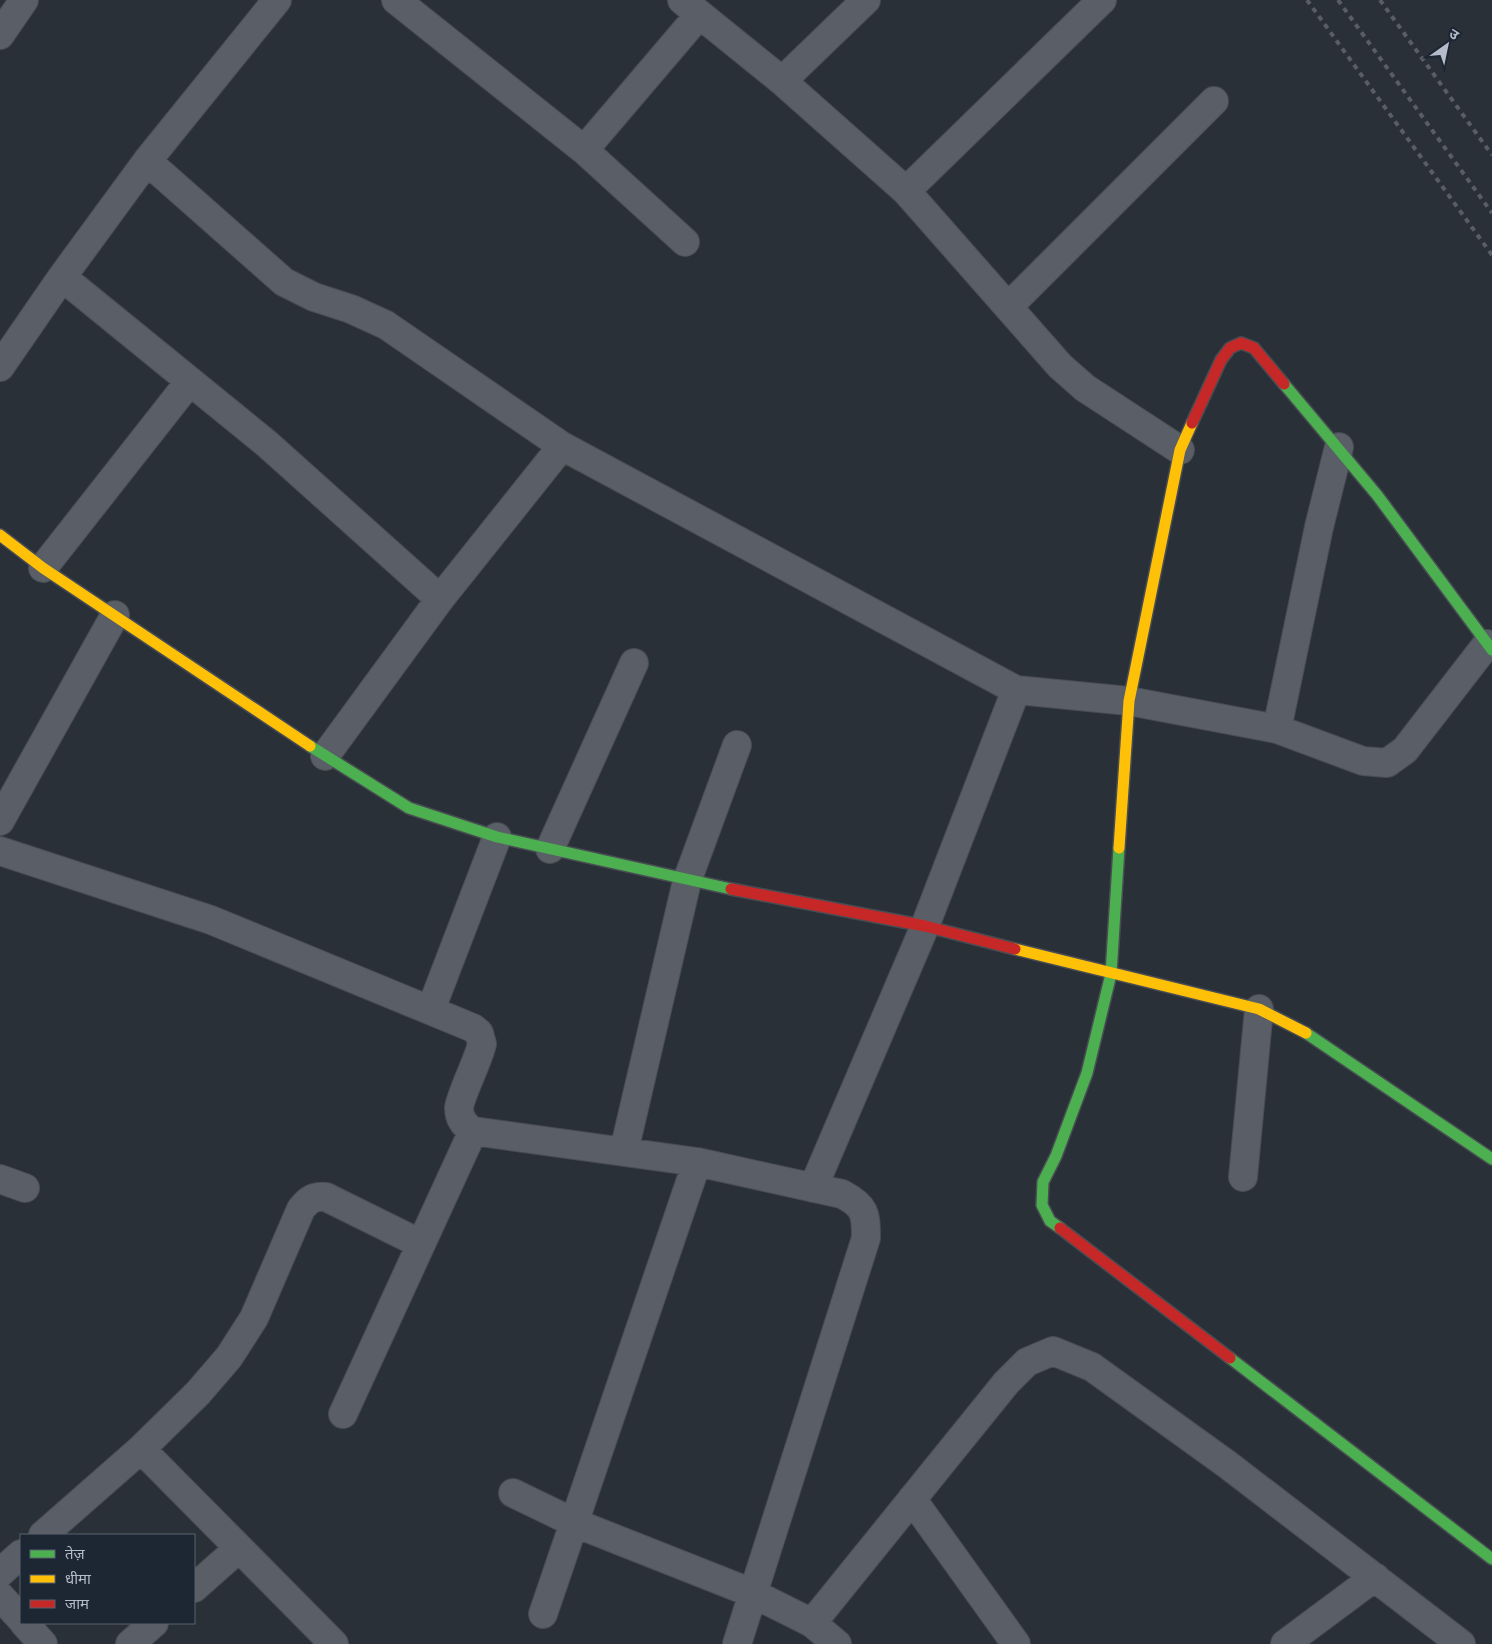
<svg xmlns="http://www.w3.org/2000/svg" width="1492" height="1644" viewBox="0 0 1492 1644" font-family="Helvetica,'Noto Sans Devanagari',sans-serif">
	<rect width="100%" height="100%" fill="#2a3038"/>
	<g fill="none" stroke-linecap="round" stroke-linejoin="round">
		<defs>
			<path id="street" d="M 396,0 L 584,150 L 685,242
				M 682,0 L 782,81 L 906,191 L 1060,366 L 1085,388 L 1180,450
				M 0,35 L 24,0
				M 782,81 L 866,0
				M 584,150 L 699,15
				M 147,161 L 284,282 L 314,297 L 351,309 L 386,325 L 562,446 L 1016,690 L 1129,701 L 1277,729 L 1363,761 L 1387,763 L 1405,750 L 1487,644
				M 906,191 L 1102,0
				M 62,277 L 266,443 L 440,599
				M 1008,307 L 1214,101
				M 0,367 L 62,277 L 147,161 L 277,0
				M 43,568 L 190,381
				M 1277,729 L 1319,527 L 1339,447
				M 325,756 L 440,599 L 562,446
				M 0,821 L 115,615
				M 550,849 L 634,663
				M 0,851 L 211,920 L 473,1028 L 479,1033 L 482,1044 C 478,1061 460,1096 459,1108 C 459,1119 465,1126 473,1131 L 697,1162 L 842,1194 C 865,1206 866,1213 866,1238 L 737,1644
				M 431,1009 L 497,837
				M 624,1151 L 687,881 L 737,745
				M 1243,1177 L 1259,1009
				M 0,1179 L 25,1188
				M 813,1188 L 925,926 L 1016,690
				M 343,1414 L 473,1131
				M 141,1449 L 334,1644
				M 513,1493 L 575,1523 L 752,1593 L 812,1623 L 837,1644
				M 912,1499 L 1016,1644
				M 43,1535 L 141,1449 L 198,1393 L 229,1357 L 254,1318 L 301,1209 C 309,1199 314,1196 326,1197 L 421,1244
				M 0,1573 L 21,1554
				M 194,1588 L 238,1549
				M 0,1596 L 21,1619
				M 543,1614 L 697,1162
				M 24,1623 L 43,1644
				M 812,1623 L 1006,1383 L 1027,1362 L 1053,1351 L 1092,1367 L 1228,1465 L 1461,1644
				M 130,1644 L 154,1623
				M 1285,1644 L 1375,1577"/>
			<path id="fast" d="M 1284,384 L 1377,495 L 1492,650
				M 310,746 L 409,808 L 497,837 L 731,889
				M 1306,1033 L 1492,1159
				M 1060,1228 L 1050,1221 L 1042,1205 L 1043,1182 L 1056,1156 L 1087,1073 L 1111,974 L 1119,848
				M 1230,1358 L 1492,1559"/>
			<path id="slow" d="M 0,535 L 43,568 L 310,746
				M 1119,848 L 1129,701 L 1180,450 L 1192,423
				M 1015,949 L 1259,1009 L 1306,1033"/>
			<path id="jam" d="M 1192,423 L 1221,360 L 1230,348 L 1241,343 L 1254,348 L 1284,384
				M 731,889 L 925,926 L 1015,949
				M 1060,1228 L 1230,1358"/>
		</defs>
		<use href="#street" stroke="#484c53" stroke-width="30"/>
		<use href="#fast" stroke="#484c53" stroke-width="14"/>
		<use href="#slow" stroke="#484c53" stroke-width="14"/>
		<use href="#jam" stroke="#484c53" stroke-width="14"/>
		<use href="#street" stroke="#5a5e66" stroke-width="28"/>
		<use href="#fast" stroke="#4caf50" stroke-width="11"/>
		<use href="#slow" stroke="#ffc107" stroke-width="11"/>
		<use href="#jam" stroke="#c62828" stroke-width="11"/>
		<path stroke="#595d64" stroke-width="4" stroke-dasharray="5 5" stroke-linecap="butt" d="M 1307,0 L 1492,255
			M 1338,0 L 1492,213
			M 1380,0 L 1492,155"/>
	</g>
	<rect x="20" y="1534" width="175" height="90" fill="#1d2633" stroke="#59626f"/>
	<rect x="30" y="1550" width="25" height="8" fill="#4caf50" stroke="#59626f"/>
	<text x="65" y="1559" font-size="15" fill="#b4bcc9">तेज़</text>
	<rect x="30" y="1575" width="25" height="8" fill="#ffc107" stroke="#59626f"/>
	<text x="65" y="1584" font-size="15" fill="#b4bcc9">धीमा</text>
	<rect x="30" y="1600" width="25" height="8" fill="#c62828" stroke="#59626f"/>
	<text x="65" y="1609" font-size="15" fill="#b4bcc9">जाम</text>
	<g transform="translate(1447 45) rotate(33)" stroke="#1d2633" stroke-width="4" paint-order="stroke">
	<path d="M0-4L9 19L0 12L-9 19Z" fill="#b4bcc9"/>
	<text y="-8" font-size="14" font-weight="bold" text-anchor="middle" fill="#b4bcc9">उ</text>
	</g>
</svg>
